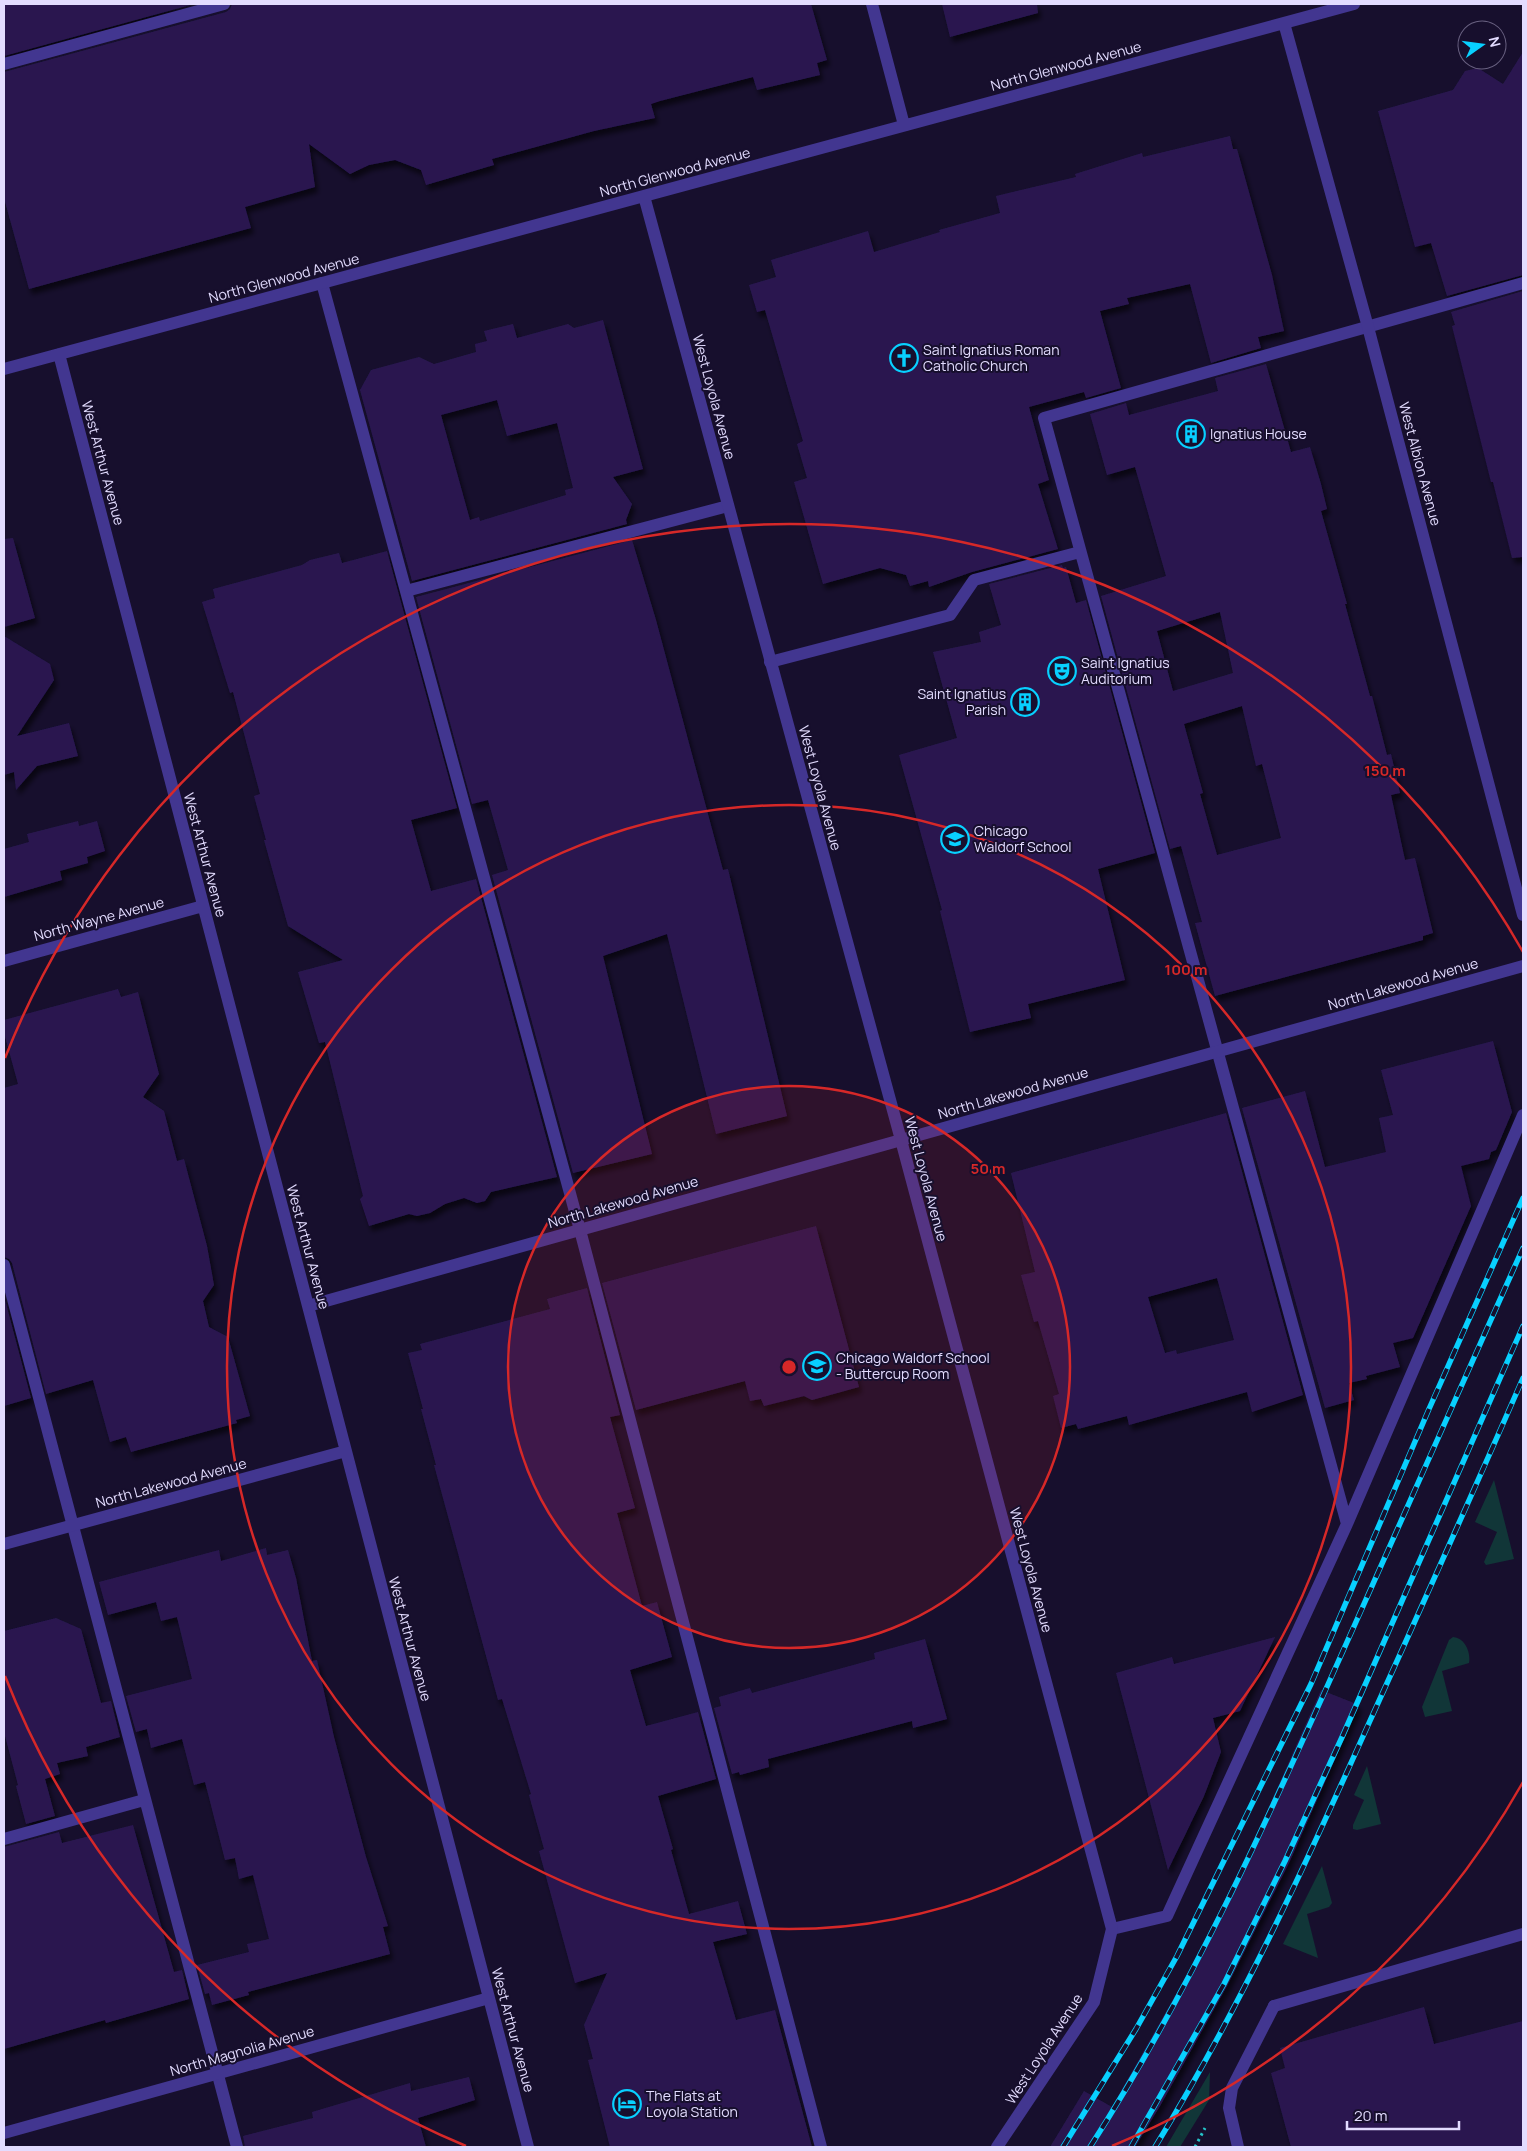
<svg xmlns="http://www.w3.org/2000/svg" width="1527" height="2151" viewBox="0 0 1527 2151" font-family="Manrope,sans-serif">
	<defs>
		<filter id="shadow"><feDropShadow dx="3" dy="5.5" stdDeviation="2.5" flood-color="#0009"/></filter>
	</defs>
	<rect width="100%" height="100%" fill="#170f2d"/>
	<path fill="#113638" d="M 1494,1480 L 1514,1559 L 1486,1565 L 1484,1562 L 1497,1532 L 1475,1522 Z
		M 1453,1637 C 1465,1638 1471,1652 1469,1663 L 1442,1671 L 1452,1711 L 1425,1717 L 1422,1707 L 1449,1640 Z
		M 1367,1766 L 1381,1824 L 1357,1830 L 1353,1829 L 1353,1825 L 1364,1800 L 1354,1795 Z
		M 1322,1866 L 1332,1903 L 1329,1907 L 1307,1914 L 1318,1958 L 1283,1944 Z
		M 1210,2072 L 1209,2100 L 1180,2147 L 1166,2147 Z"/>
	<path fill="#291950" fill-rule="evenodd" filter="url(#shadow)" d="M 4,4 L 194,4 L 4,56 Z
		M 232,4 L 811,4 L 827,60 L 817,63 L 820,75 L 757,90 L 753,77 L 660,101 L 651,104 L 655,118 L 594,131 L 492,159 L 494,165 L 426,185 L 421,170 L 395,160 L 369,165 L 350,174 L 309,144 L 315,187 L 245,207 L 251,228 L 29,289 L 4,198 L 4,72 L 226,12 L 230,9 Z
		M 942,4 L 1037,4 L 1038,13 L 950,37 Z
		M 1523,52 L 1523,275 L 1447,296 L 1431,243 L 1415,247 L 1378,111 L 1453,90 L 1465,71 L 1478,68 L 1503,84 Z
		M 1230,136 L 1233,149 L 1237,149 L 1272,275 L 1284,331 L 1258,337 L 1261,348 L 1211,363 L 1190,284 L 1127,298 L 1129,304 L 1100,311 L 1121,388 L 1086,398 L 1084,392 L 1029,407 L 1049,480 L 1038,484 L 1058,549 L 972,572 L 929,587 L 928,581 L 910,586 L 906,575 L 880,568 L 823,584 L 794,482 L 807,478 L 797,444 L 803,441 L 765,310 L 757,312 L 749,285 L 776,277 L 771,260 L 868,231 L 874,252 L 940,232 L 939,230 L 1000,213 L 996,196 L 1076,177 L 1075,174 L 1142,153 L 1143,157 Z
		M 1523,291 L 1523,557 L 1512,558 L 1493,482 L 1491,482 L 1452,326 L 1455,325 L 1451,312 Z
		M 603,320 L 643,469 L 613,477 L 632,504 L 626,520 L 627,524 L 412,581 L 360,390 L 371,370 L 419,357 L 434,364 L 476,352 L 475,344 L 487,341 L 484,331 L 513,324 L 517,338 L 568,324 L 574,328 ZM 497,400 L 507,436 L 557,423 L 573,488 L 565,490 L 566,495 L 480,521 L 479,517 L 470,520 L 441,415 Z
		M 1266,364 L 1291,452 L 1310,447 L 1321,484 L 1327,509 L 1321,511 L 1347,604 L 1345,604 L 1370,696 L 1372,696 L 1387,755 L 1391,754 L 1400,793 L 1391,795 L 1405,860 L 1415,858 L 1433,933 L 1423,936 L 1423,940 L 1215,996 L 1195,923 L 1202,922 L 1181,846 L 1170,849 L 1101,596 L 1166,576 L 1135,467 L 1107,475 L 1090,414 L 1126,403 L 1129,415 L 1218,391 L 1215,378 ZM 1220,612 L 1233,673 L 1173,691 L 1157,631 ZM 1242,706 L 1256,766 L 1262,764 L 1281,838 L 1217,855 L 1200,794 L 1203,793 L 1184,724 Z
		M 13,538 L 35,618 L 4,627 L 4,539 Z
		M 632,540 L 656,620 L 723,870 L 728,869 L 787,1116 L 716,1134 L 667,934 L 603,956 L 652,1154 L 573,1173 L 492,875 L 508,870 L 488,800 L 472,804 L 416,597 Z
		M 387,551 L 457,808 L 411,820 L 431,891 L 476,879 L 557,1177 L 491,1192 L 485,1201 L 477,1203 L 464,1198 L 445,1204 L 430,1213 L 417,1216 L 409,1214 L 369,1226 L 360,1199 L 363,1196 L 325,1042 L 319,1043 L 298,972 L 343,960 L 288,926 L 264,840 L 266,840 L 254,796 L 260,794 L 233,692 L 230,693 L 202,602 L 215,598 L 213,589 L 302,565 L 310,560 L 339,553 L 342,563 Z
		M 1062,565 L 1063,568 L 1066,567 L 1076,603 L 1086,600 L 1155,853 L 1098,869 L 1125,980 L 1028,1004 L 1031,1018 L 970,1032 L 940,911 L 942,910 L 899,755 L 957,738 L 933,652 L 981,642 L 979,632 L 1001,625 L 989,584 Z
		M 4,636 L 50,664 L 54,680 L 17,736 L 69,723 L 78,756 L 37,766 L 16,790 L 14,772 L 4,775 Z
		M 78,821 L 79,826 L 97,821 L 105,851 L 87,857 L 88,863 L 60,871 L 62,880 L 4,897 L 4,849 L 29,842 L 27,834 Z
		M 118,989 L 121,997 L 138,992 L 159,1074 L 143,1097 L 164,1111 L 177,1161 L 184,1159 L 207,1246 L 214,1285 L 203,1301 L 209,1327 L 228,1337 L 250,1416 L 236,1420 L 237,1423 L 131,1452 L 126,1437 L 110,1442 L 93,1380 L 46,1394 L 12,1263 L 9,1259 L 4,1257 L 4,1088 L 18,1084 L 4,1033 L 4,1020 Z
		M 1493,1041 L 1512,1112 L 1496,1150 L 1491,1152 L 1489,1159 L 1461,1166 L 1471,1206 L 1413,1338 L 1393,1343 L 1400,1367 L 1366,1376 L 1367,1379 L 1349,1383 L 1354,1400 L 1325,1408 L 1242,1108 L 1305,1091 L 1325,1167 L 1386,1152 L 1379,1118 L 1393,1115 L 1381,1070 Z
		M 1226,1113 L 1303,1395 L 1252,1412 L 1247,1392 L 1129,1425 L 1127,1416 L 1078,1429 L 1076,1424 L 1061,1428 L 1053,1396 L 1059,1394 L 1038,1321 L 1034,1322 L 1021,1275 L 1035,1272 L 1011,1173 ZM 1217,1278 L 1234,1340 L 1177,1354 L 1176,1350 L 1165,1353 L 1148,1297 Z
		M 816,1226 L 859,1387 L 812,1400 L 804,1396 L 764,1406 L 761,1399 L 750,1401 L 745,1381 L 636,1410 L 602,1283 Z
		M 587,1288 L 620,1415 L 610,1417 L 635,1508 L 617,1513 L 642,1606 L 657,1602 L 672,1657 L 630,1670 L 646,1726 L 698,1712 L 716,1779 L 658,1796 L 673,1849 L 671,1850 L 689,1914 L 738,1901 L 747,1934 L 713,1942 L 736,2020 L 775,2010 L 812,2147 L 610,2147 L 588,2060 L 593,2059 L 584,2025 L 607,1973 L 575,1983 L 539,1851 L 544,1849 L 529,1795 L 531,1794 L 502,1699 L 498,1700 L 434,1465 L 436,1465 L 421,1409 L 423,1409 L 408,1353 L 422,1350 L 420,1344 L 550,1309 L 547,1299 Z
		M 4,1296 L 31,1398 L 4,1406 Z
		M 266,1548 L 267,1555 L 288,1550 L 296,1578 L 312,1661 L 317,1660 L 334,1737 L 366,1857 L 388,1926 L 383,1927 L 390,1954 L 248,1992 L 249,1995 L 212,2005 L 209,1993 L 205,1994 L 197,1965 L 249,1952 L 247,1944 L 269,1939 L 253,1875 L 239,1879 L 235,1858 L 225,1860 L 205,1782 L 194,1785 L 182,1739 L 151,1748 L 147,1729 L 136,1732 L 126,1696 L 192,1679 L 177,1617 L 161,1621 L 156,1602 L 108,1615 L 99,1582 L 219,1550 L 221,1561 Z
		M 56,1618 L 81,1629 L 101,1703 L 111,1701 L 120,1737 L 86,1747 L 88,1756 L 57,1763 L 60,1774 L 45,1779 L 55,1816 L 26,1824 L 16,1786 L 18,1785 L 4,1732 L 4,1631 Z
		M 1275,1637 L 1240,1711 L 1213,1718 L 1221,1752 L 1204,1796 L 1168,1870 L 1116,1673 L 1172,1657 L 1174,1664 Z
		M 925,1639 L 947,1719 L 913,1728 L 912,1721 L 768,1759 L 769,1767 L 740,1775 L 739,1772 L 732,1774 L 714,1708 L 721,1706 L 719,1697 L 750,1688 L 752,1693 L 875,1659 L 874,1653 Z
		M 1321,1690 L 1359,1705 L 1289,1863 L 1227,1986 L 1160,2106 L 1135,2147 L 1050,2147 L 1084,2091 L 1112,2107 L 1192,1966 L 1252,1845 Z
		M 133,1825 L 174,1972 L 182,1970 L 189,1999 L 106,2023 L 105,2020 L 4,2049 L 4,1847 L 59,1832 L 62,1843 Z
		M 1424,2007 L 1434,2044 L 1523,2021 L 1523,2147 L 1291,2147 L 1271,2073 L 1285,2068 L 1280,2048 Z
		M 469,2077 L 475,2100 L 418,2118 L 426,2147 L 245,2147 L 243,2136 L 313,2118 L 312,2112 L 410,2083 L 411,2091 Z"/>
	<g fill="none" stroke-linecap="round" stroke-linejoin="round">
		<path stroke="#25c4c9" stroke-width="3" stroke-dasharray="2.5 4" stroke-linecap="butt" d="M 1195,2147 L 1205,2128"/>
		<path stroke="#423690" stroke-width="12" d="M 4,64 L 224,4
			M 322,283 L 580,1230 L 821,2147
			M 406,591 L 728,506
			M 770,662 L 950,615 L 974,580 L 1080,552
			M 4,1265 L 237,2147
			M 1347,1524 L 1044,418 L 1523,283
			M 4,1839 L 144,1800
			M 1112,1929 L 1167,1916 L 1347,1524 L 1523,1115
			M 1274,2006 L 1523,1934"/>
		<path stroke="#423690" stroke-width="12" d="M 872,4 L 904,125
			M 1284,23 L 1368,327 L 1523,915
			M 644,196 L 901,1140 L 1112,1929 L 1094,2002 L 997,2147
			M 59,354 L 528,2147
			M 4,369 L 1354,4
			M 4,961 L 203,906
			M 308,1306 L 1523,966
			M 4,1544 L 346,1451
			M 4,2133 L 489,1998
			M 1238,2147 L 1229,2108 L 1232,2088 L 1274,2006"/>
		<defs>
			<path id="rail" d="M 1063,2147 L 1136,2029 L 1177,1956 L 1311,1684 L 1429,1409 L 1523,1198
				M 1090,2147 C 1191,1990 1267,1821 1343,1651 C 1403,1517 1463,1382 1523,1248
				M 1131,2147 L 1224,1984 L 1285,1861 L 1343,1735 L 1523,1326
				M 1155,2147 C 1238,2012 1304,1868 1369,1723 C 1421,1608 1473,1493 1523,1378"/>
		</defs>
		<use href="#rail" stroke="#08d0ff" stroke-width="5.5"/>
		<use href="#rail" stroke="#170f2d" stroke-width="4" stroke-dasharray="11" stroke-linecap="butt"/>
	</g>
	<circle cx="789" cy="1367" r="281" fill="#d62828" fill-opacity=".12"/>
	<g fill="none" stroke="#d62828" stroke-width="2.5">
		<circle cx="789" cy="1367" r="281"/>
		<circle cx="789" cy="1367" r="562"/>
		<path d="M1523 1782A843 843 0 0 1 1112 2146M466 2146A843 843 0 0 1 5 1676M5 1058A843 843 0 0 1 1523 952"/>
	</g>
	<defs>
		<symbol id="church-ring" viewBox="-11 -11 22 22"><circle r="9.5" fill="#170f2d" stroke="#08d0ff" stroke-width="1.5"/><path d="M-1.2-6h2.4v3.5h3.3v2.4h-3.3V6h-2.4V-.1h-3.3v-2.4h3.3Z" fill="#08d0ff"/></symbol>
		<symbol id="building-ring" viewBox="-11 -11 22 22"><circle r="9.5" fill="#170f2d" stroke="#08d0ff" stroke-width="1.5"/><path d="M-4-6H4V6H1V3H-1V6H-4ZM-2.5-4.3h1.7v1.8h-1.7ZM.8-4.3h1.7v1.8H.8ZM-2.5-1h1.7V.8h-1.7ZM.8-1h1.7V.8H.8Z" fill="#08d0ff"/></symbol>
		<symbol id="theatre-ring" viewBox="-11 -11 22 22"><circle r="9.5" fill="#170f2d" stroke="#08d0ff" stroke-width="1.5"/><path d="M-5-5.5Q0-4 5-5.5V0Q5 5 0 6Q-5 5-5 0ZM-3.3-2.5H-1v1.5H-3.3ZM1-2.5H3.3v1.5H1ZM-2.8 1Q0 5.5 2.8 1Z" fill="#08d0ff"/></symbol>
		<symbol id="school-ring" viewBox="-11 -11 22 22"><circle r="9.5" fill="#170f2d" stroke="#08d0ff" stroke-width="1.5"/><path d="M0-5L7-2L0 1L-7-2ZM-4 1L0 2.5L4 1V4Q0 6-4 4Z" fill="#08d0ff"/></symbol>
		<symbol id="hotel-ring" viewBox="-11 -11 22 22"><circle r="9.5" fill="#170f2d" stroke="#08d0ff" stroke-width="1.5"/><path d="M-6-4.5h1.5V1H6V5H4.5V3h-9V5H-6ZM-4 0a1.8 1.8 0 1 1 3.6 0ZM.5 0V-2.5h3Q6-2.5 6 0Z" fill="#08d0ff"/></symbol>
	</defs>
	<g fill-rule="evenodd">
		<use href="#church-ring" x="888" y="342" width="32" height="32"/>
		<use href="#building-ring" x="1175" y="418" width="32" height="32"/>
		<use href="#theatre-ring" x="1046" y="655" width="32" height="32"/>
		<use href="#building-ring" x="1009" y="686" width="32" height="32"/>
		<use href="#school-ring" x="939" y="823" width="32" height="32"/>
		<use href="#school-ring" x="801" y="1350" width="32" height="32"/>
		<use href="#hotel-ring" x="611" y="2088" width="32" height="32"/>
	</g>
	<g text-anchor="middle" stroke-width="4" stroke-linejoin="round" paint-order="stroke">
		<g font-size="14" fill="#e3dcff" stroke="#170f2d">
			<text transform="translate(1066 66) rotate(-15)" y="5">North Glenwood Avenue</text>
			<text transform="translate(675 172) rotate(-15)" y="5">North Glenwood Avenue</text>
			<text transform="translate(284 278) rotate(-15)" y="5">North Glenwood Avenue</text>
			<text transform="translate(714 397) rotate(75)" y="5">West Loyola Avenue</text>
			<text transform="translate(103 463) rotate(75)" y="5">West Arthur Avenue</text>
			<text transform="translate(1420 464) rotate(75)" y="5">West Albion Avenue</text>
			<text transform="translate(820 788) rotate(75)" y="5">West Loyola Avenue</text>
			<text transform="translate(205 855) rotate(75)" y="5">West Arthur Avenue</text>
			<text transform="translate(99 919) rotate(-15)" y="5">North Wayne Avenue</text>
			<text transform="translate(1403 984) rotate(-16)" y="5">North Lakewood Avenue</text>
			<text transform="translate(1013 1093) rotate(-16)" y="5">North Lakewood Avenue</text>
			<text transform="translate(926 1179) rotate(75)" y="5">West Loyola Avenue</text>
			<text transform="translate(623 1202) rotate(-16)" y="5">North Lakewood Avenue</text>
			<text transform="translate(308 1247) rotate(75)" y="5">West Arthur Avenue</text>
			<text transform="translate(171 1483) rotate(-15)" y="5">North Lakewood Avenue</text>
			<text transform="translate(1031 1570) rotate(75)" y="5">West Loyola Avenue</text>
			<text transform="translate(410 1639) rotate(75)" y="5">West Arthur Avenue</text>
			<text transform="translate(513 2030) rotate(75)" y="5">West Arthur Avenue</text>
			<text transform="translate(1044 2049) rotate(-57)" y="5">West Loyola Avenue</text>
			<text transform="translate(242 2051) rotate(-16)" y="5">North Magnolia Avenue</text>
		</g>
		<g font-size="14" fill="#e3dcff" stroke="#170f2d" text-anchor="start">
			<text x="923" y="355">Saint Ignatius Roman<tspan x="923" dy="16">Catholic Church</tspan></text>
			<text x="1210" y="439">Ignatius House</text>
			<text x="1081" y="668">Saint Ignatius<tspan x="1081" dy="16">Auditorium</tspan></text>
			<text x="1006" y="699" text-anchor="end">Saint Ignatius<tspan x="1006" dy="16">Parish</tspan></text>
			<text x="974" y="836">Chicago<tspan x="974" dy="16">Waldorf School</tspan></text>
			<text x="836" y="1363">Chicago Waldorf School<tspan x="836" dy="16">- Buttercup Room</tspan></text>
			<text x="646" y="2101">The Flats at<tspan x="646" dy="16">Loyola Station</tspan></text>
		</g>
	</g>
	<circle cx="789" cy="1367" r="8" fill="#d62828" stroke="#170f2d" stroke-width="2.5"/>
	<g font-size="15" text-anchor="middle" font-weight="bold" fill="#d62828" stroke="#170f2d" stroke-width="4" stroke-linejoin="round" paint-order="stroke">
		<text x="1385" y="776">150 m</text>
		<text x="1186" y="975">100 m</text>
		<text x="988" y="1174">50 m</text>
	</g>
	<rect width="1527" height="2151" fill="none" stroke="#e3dcff" stroke-width="10"/>
	<g transform="translate(1482 45) rotate(76)"><circle r="24" fill="#170f2d" stroke="#696181"/>
	<path d="M0-4L9 19L0 12L-9 19Z" fill="#08d0ff"/>
	<text y="-8" font-size="14" font-weight="bold" text-anchor="middle" fill="#e3dcff">N</text>
	</g>
	<path d="M1347 2121v8h112v-8" fill="none" stroke="#e3dcff" stroke-width="2.5"/>
	<text x="1354" y="2121" font-size="15" fill="#e3dcff" stroke="#170f2d" stroke-width="4" paint-order="stroke">20 m</text>
</svg>
